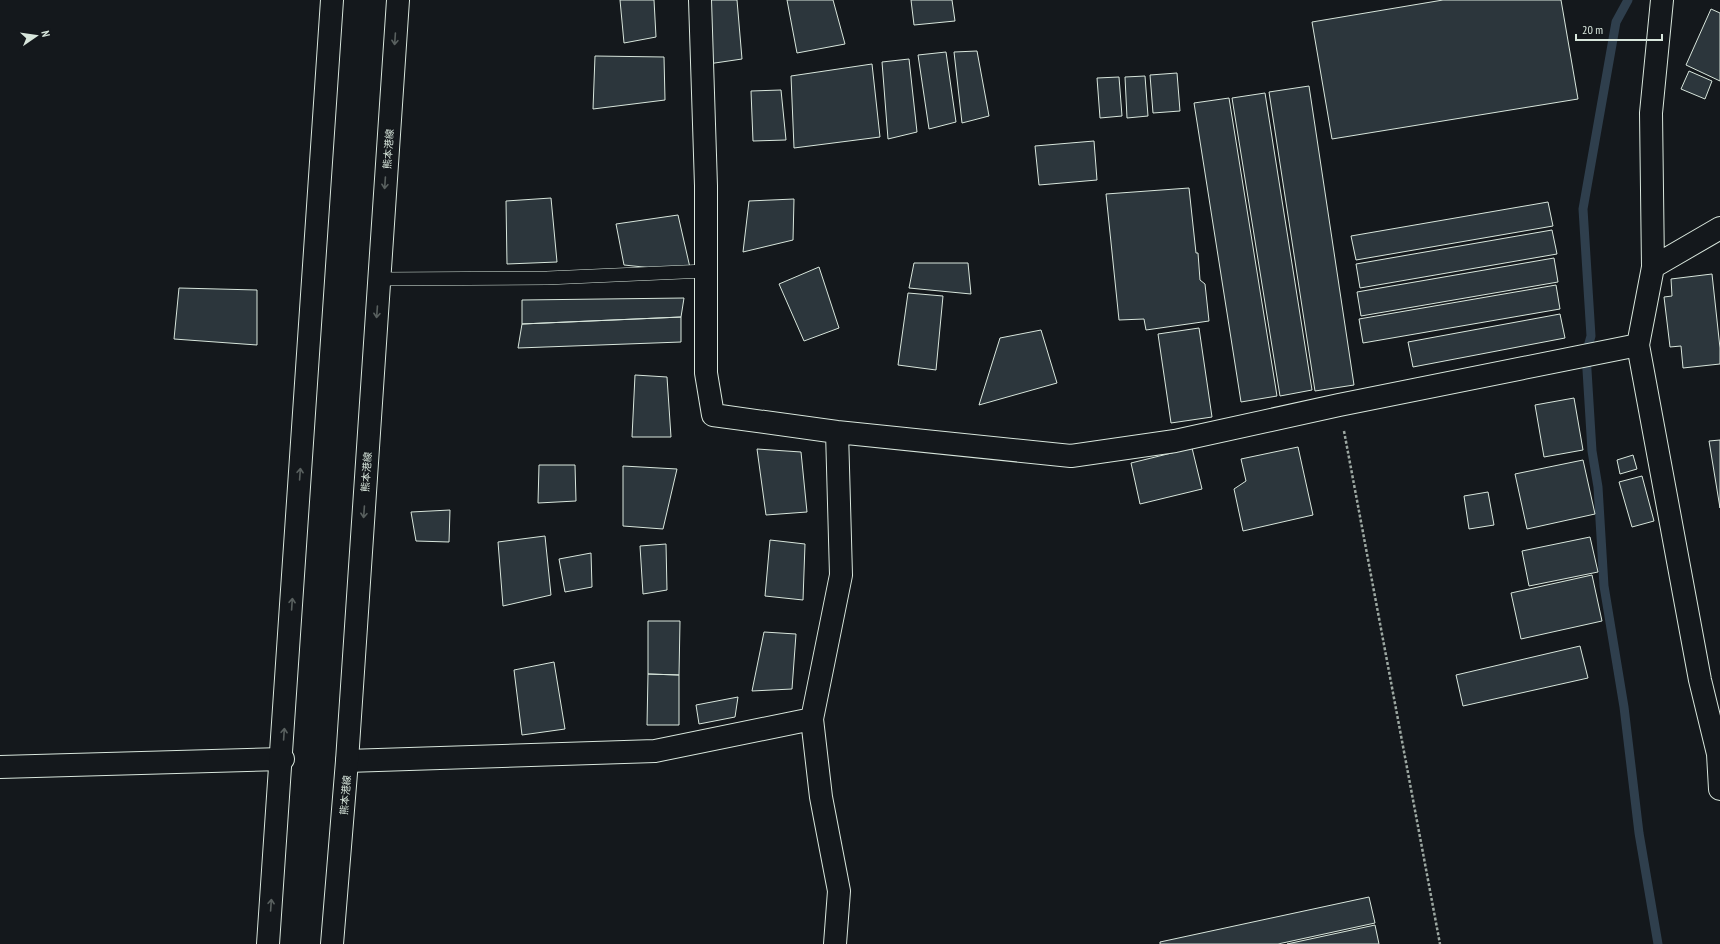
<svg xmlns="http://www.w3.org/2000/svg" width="1720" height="944" viewBox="0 0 1720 944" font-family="'PT Sans Narrow','Noto Sans JP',sans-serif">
	<rect width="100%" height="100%" fill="#14181c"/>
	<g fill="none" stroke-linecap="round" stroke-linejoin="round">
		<path stroke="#2f3f4d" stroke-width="9" d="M 1628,0 L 1616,22 L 1583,209 L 1591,336 L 1586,354 L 1592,451 L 1598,487 L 1604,586 L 1624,707 L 1639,833 L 1658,944"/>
	</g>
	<path fill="#2c363c" stroke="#d8e6dc" d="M 620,0 L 654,0 L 656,37 L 624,43 Z
		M 707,0 L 737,0 L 742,59 L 708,64 Z
		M 787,0 L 833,0 L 845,44 L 797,53 Z
		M 911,0 L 952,0 L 955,21 L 914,25 Z
		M 1443,0 L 1561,0 L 1578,99 L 1332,139 L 1312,22 Z
		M 1711,9 L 1720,13 L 1720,81 L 1686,65 Z
		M 977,51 L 989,116 L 962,123 L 954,52 Z
		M 946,52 L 956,122 L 929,129 L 918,55 Z
		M 595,56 L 664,57 L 665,100 L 593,109 Z
		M 909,59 L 917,132 L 888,139 L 882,62 Z
		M 872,64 L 880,137 L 794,148 L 791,76 Z
		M 1689,71 L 1712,81 L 1705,99 L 1681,89 Z
		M 1177,73 L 1180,111 L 1153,113 L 1150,75 Z
		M 1145,76 L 1148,116 L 1127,118 L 1125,77 Z
		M 1119,77 L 1122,116 L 1100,118 L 1097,78 Z
		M 1309,86 L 1354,385 L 1315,391 L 1269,92 Z
		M 781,90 L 786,140 L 753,141 L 751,91 Z
		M 1265,93 L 1312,390 L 1280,396 L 1232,98 Z
		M 1229,98 L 1277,396 L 1241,402 L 1194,103 Z
		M 1094,141 L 1097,180 L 1039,185 L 1035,146 Z
		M 1189,188 L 1196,253 L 1198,253 L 1200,280 L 1205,284 L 1209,321 L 1146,330 L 1144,319 L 1119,320 L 1106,194 Z
		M 551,198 L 557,262 L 507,264 L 506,201 Z
		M 794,199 L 793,240 L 743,252 L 749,201 Z
		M 1548,202 L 1553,226 L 1356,260 L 1351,236 Z
		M 678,215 L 691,272 L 624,265 L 616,224 Z
		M 1552,230 L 1557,254 L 1360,288 L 1356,264 Z
		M 1554,258 L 1558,282 L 1361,316 L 1357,292 Z
		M 914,263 L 968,263 L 971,294 L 909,288 Z
		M 819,267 L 839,328 L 804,341 L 779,284 Z
		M 1712,274 L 1720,348 L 1720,364 L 1683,368 L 1681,346 L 1670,347 L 1664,297 L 1672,296 L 1671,279 Z
		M 1556,285 L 1560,309 L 1363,343 L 1359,319 Z
		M 179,288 L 257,290 L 257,345 L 174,339 Z
		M 908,293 L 943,296 L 936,370 L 898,365 Z
		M 684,298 L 681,317 L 522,324 L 522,300 Z
		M 1560,314 L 1565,338 L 1413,367 L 1408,342 Z
		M 681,317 L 681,342 L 518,348 L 522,324 Z
		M 1199,328 L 1212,417 L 1171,423 L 1158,334 Z
		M 1041,330 L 1057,383 L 979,405 L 1000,338 Z
		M 635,375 L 667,377 L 671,437 L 632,437 Z
		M 1574,398 L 1583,450 L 1544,457 L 1535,405 Z
		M 1720,440 L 1720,508 L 1709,441 Z
		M 1298,447 L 1313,515 L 1243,531 L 1234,489 L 1246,481 L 1241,459 Z
		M 1192,448 L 1202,489 L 1140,504 L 1131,463 Z
		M 757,449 L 801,452 L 807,512 L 766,515 Z
		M 1633,455 L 1637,469 L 1620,474 L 1617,460 Z
		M 1583,460 L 1595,514 L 1527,529 L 1515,474 Z
		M 539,465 L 575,465 L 576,501 L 538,503 Z
		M 623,466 L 677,469 L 663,529 L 623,526 Z
		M 1642,476 L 1654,521 L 1632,527 L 1619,482 Z
		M 1488,492 L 1494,525 L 1469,529 L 1464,496 Z
		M 450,510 L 449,542 L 416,541 L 411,512 Z
		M 545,536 L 551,595 L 503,606 L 498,542 Z
		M 1590,537 L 1598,572 L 1529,586 L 1522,551 Z
		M 770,540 L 805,544 L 803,600 L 765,596 Z
		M 666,544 L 667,590 L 643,594 L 640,546 Z
		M 591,553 L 592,587 L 565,592 L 559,559 Z
		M 1592,575 L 1602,621 L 1521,639 L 1511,593 Z
		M 648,621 L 680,621 L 679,675 L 648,674 Z
		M 764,632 L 796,634 L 792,689 L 752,691 Z
		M 1580,646 L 1588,678 L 1463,706 L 1456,675 Z
		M 554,662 L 565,729 L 522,735 L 514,670 Z
		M 648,674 L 679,675 L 679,725 L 647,725 Z
		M 738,697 L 735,717 L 699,724 L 696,705 Z
		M 1369,897 L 1375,923 L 1278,944 L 1160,944 L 1160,942 Z
		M 1375,925 L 1379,944 L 1287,944 Z"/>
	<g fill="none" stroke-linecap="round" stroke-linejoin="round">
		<defs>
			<path id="lane" d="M 379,279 L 547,278 L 706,271"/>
			<path id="street" d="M 700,0 L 706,186 L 706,373 L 713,415 L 837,432 L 1071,456 L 1175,441 L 1339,405 L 1638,345
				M 1662,0 L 1651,113 L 1653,267 L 1638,345 L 1700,680 L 1718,754 L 1720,789
				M 1653,267 L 1720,228
				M 347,761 L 655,751 L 812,719
				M 0,767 L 283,759
				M 835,944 L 839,891 L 821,797 L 812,719 L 841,575 L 837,432"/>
			<path id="primary" d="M 268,944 C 292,630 310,315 332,0
				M 332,944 L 347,761 L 398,0"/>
		</defs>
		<use href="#lane" stroke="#d8e6dc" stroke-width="14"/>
		<use href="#street" stroke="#d8e6dc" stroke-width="24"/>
		<use href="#primary" stroke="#d8e6dc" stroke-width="24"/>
		<path stroke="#9da8a2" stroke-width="2.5" stroke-dasharray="3 2" stroke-linecap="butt" d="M 1344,431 L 1440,944"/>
		<use href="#lane" stroke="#14181c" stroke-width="13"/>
		<use href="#street" stroke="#14181c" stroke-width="22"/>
		<use href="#primary" stroke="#14181c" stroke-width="22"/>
	</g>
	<defs><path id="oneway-shaft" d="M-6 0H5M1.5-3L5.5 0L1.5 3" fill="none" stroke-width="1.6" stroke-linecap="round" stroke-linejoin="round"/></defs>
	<g stroke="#59605f">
		<use href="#oneway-shaft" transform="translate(395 39) rotate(94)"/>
		<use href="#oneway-shaft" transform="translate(385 183) rotate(94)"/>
		<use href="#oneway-shaft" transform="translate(377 312) rotate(94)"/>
		<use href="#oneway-shaft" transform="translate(300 474) rotate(-86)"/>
		<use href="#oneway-shaft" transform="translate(364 512) rotate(94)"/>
		<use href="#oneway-shaft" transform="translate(292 604) rotate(-86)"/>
		<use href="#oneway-shaft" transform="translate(284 734) rotate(-86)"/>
		<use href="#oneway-shaft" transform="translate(271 905) rotate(-86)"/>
	</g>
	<g text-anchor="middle" stroke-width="3" stroke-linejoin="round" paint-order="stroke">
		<g font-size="10" fill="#d8e6dc" stroke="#14181c">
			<text transform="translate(388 149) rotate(-86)" y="4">熊本港線</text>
			<text transform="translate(366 472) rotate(-86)" y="4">熊本港線</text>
			<text transform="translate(345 795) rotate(-85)" y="4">熊本港線</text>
		</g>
	</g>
	<g transform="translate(36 36) rotate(77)" stroke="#14181c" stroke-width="3" paint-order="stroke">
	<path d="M0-3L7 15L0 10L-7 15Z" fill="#d8e6dc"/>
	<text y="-6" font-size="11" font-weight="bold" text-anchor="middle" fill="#d8e6dc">N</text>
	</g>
	<path d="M1576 34v6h86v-6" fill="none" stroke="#d8e6dc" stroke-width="2"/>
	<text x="1582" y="34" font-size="12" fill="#d8e6dc" stroke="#14181c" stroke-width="3" paint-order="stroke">20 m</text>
</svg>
